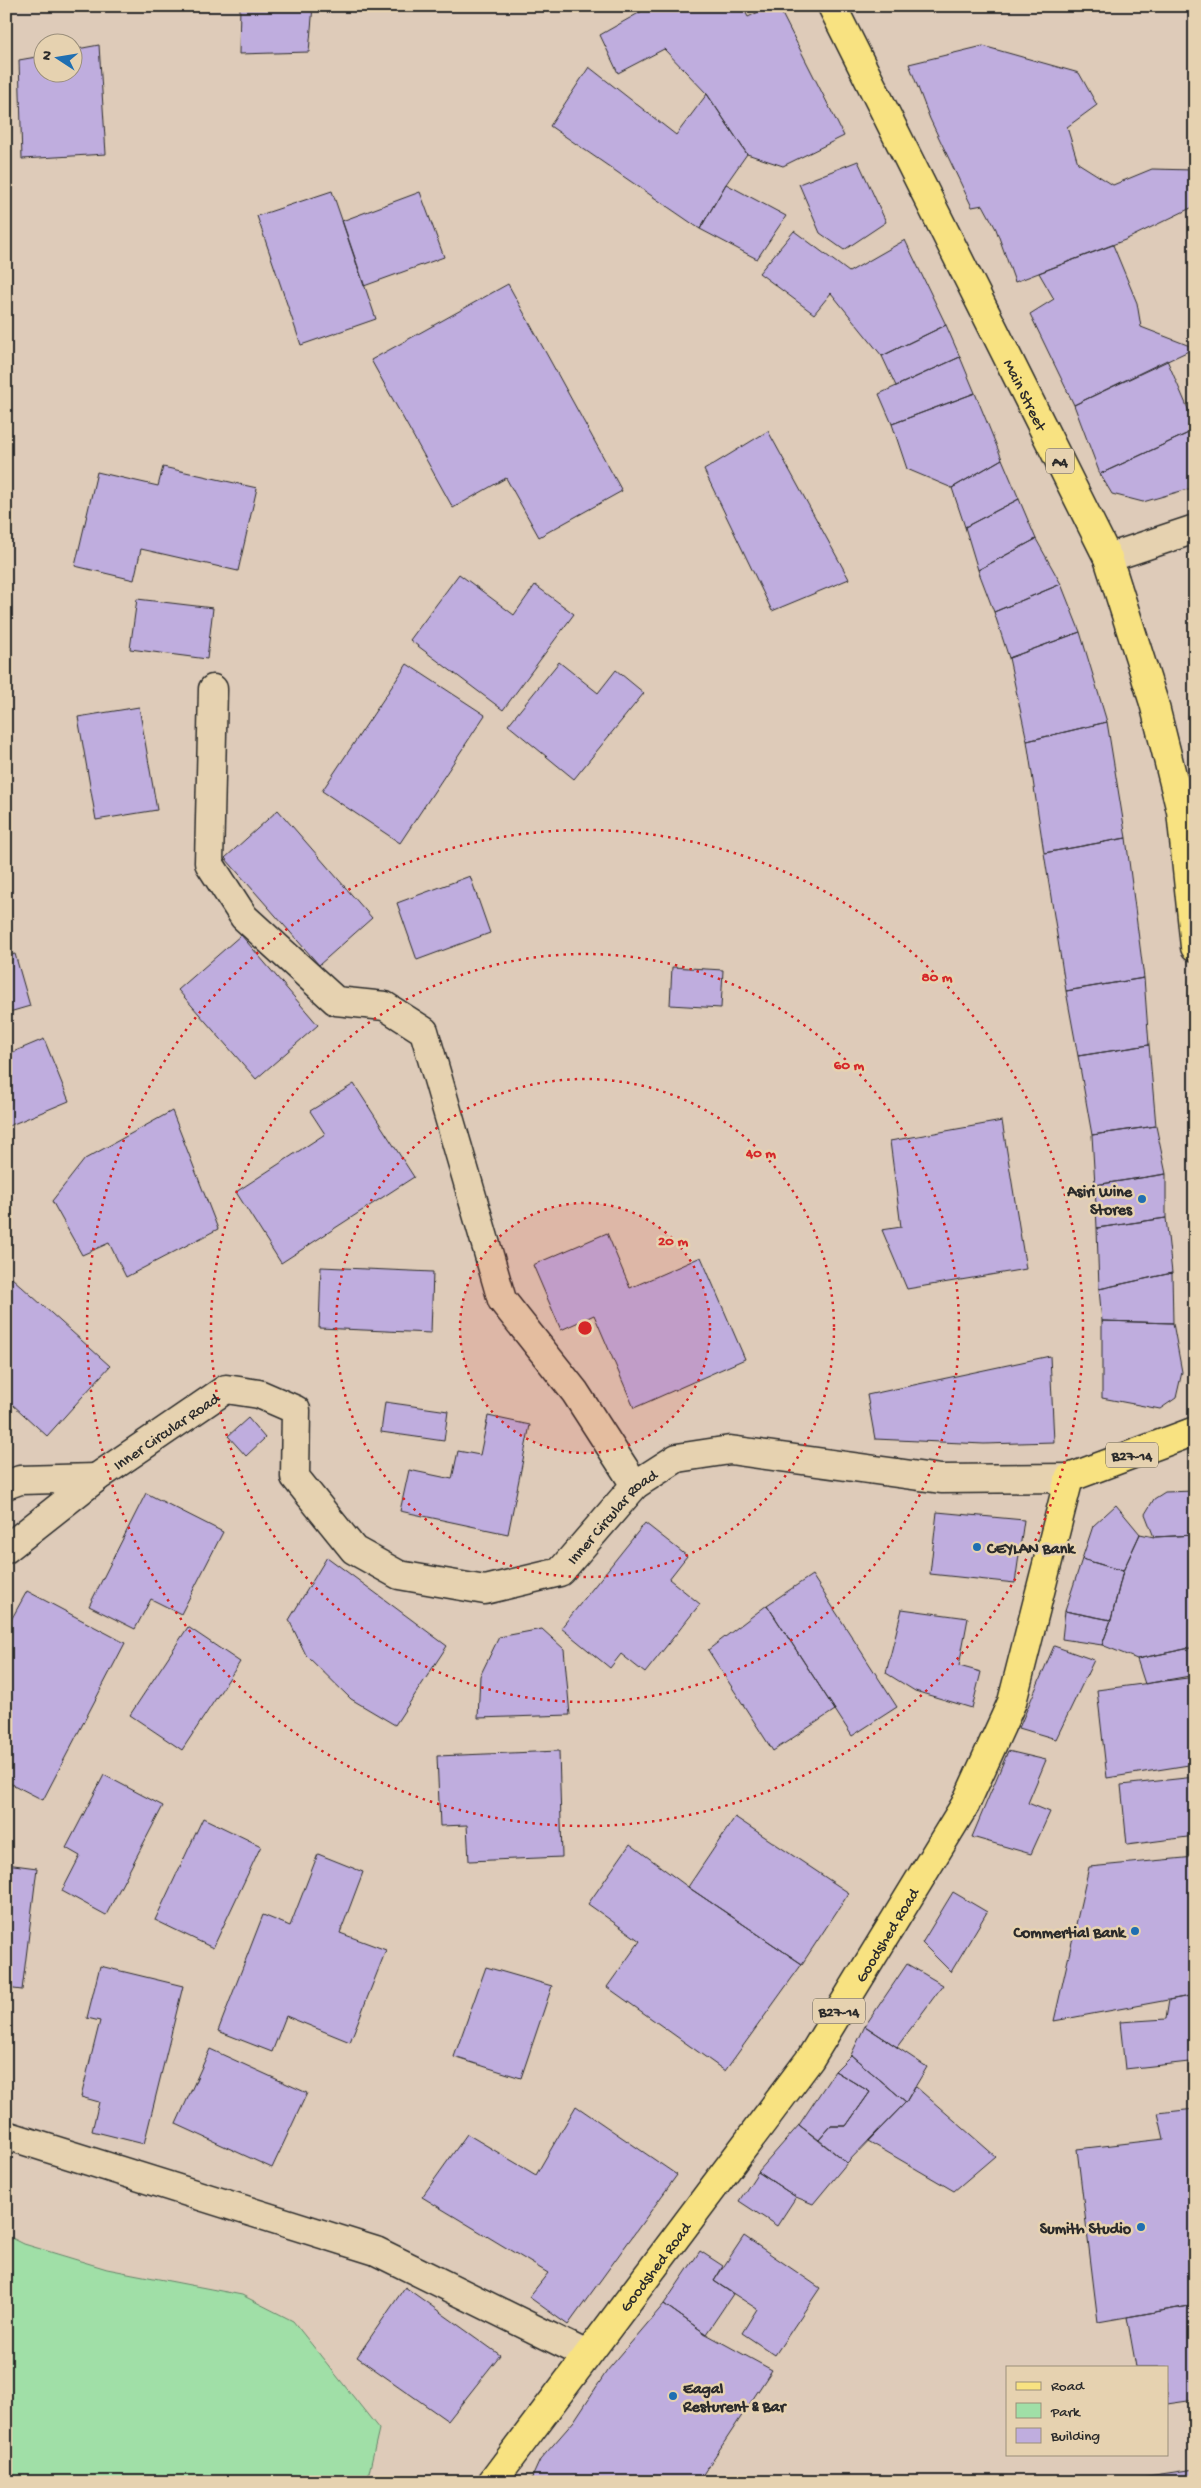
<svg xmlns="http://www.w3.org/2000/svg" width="1201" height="2488" viewBox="0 0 1201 2488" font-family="'Gochi Hand',sans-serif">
	<rect width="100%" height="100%" fill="#decbb9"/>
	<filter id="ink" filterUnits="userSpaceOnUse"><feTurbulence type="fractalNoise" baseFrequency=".02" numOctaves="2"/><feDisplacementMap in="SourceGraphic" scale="10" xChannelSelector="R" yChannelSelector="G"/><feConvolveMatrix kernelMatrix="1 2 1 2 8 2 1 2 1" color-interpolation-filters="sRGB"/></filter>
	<g filter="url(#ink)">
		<path fill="#a0dfa7" stroke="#668569" d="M 6,2235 L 24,2244 L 107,2269 L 242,2295 L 293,2321 L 379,2429 L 368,2477 L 356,2482 L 6,2482 Z"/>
		<path fill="#bfadde" stroke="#2b2b2b" d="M 240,6 L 313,6 L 309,52 L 239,54 Z
			M 651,6 L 742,6 L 748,17 L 771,6 L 778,6 L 844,136 L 783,166 L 747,154 L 707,94 L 664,49 L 618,73 L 600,35 Z
			M 99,45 L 106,154 L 22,159 L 19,60 L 42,56 L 42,72 L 72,72 L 72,50 Z
			M 983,46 L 1079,73 L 1097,105 L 1067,127 L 1078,163 L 1113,185 L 1152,169 L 1193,170 L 1195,206 L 1125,240 L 1015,282 L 996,229 L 983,205 L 972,207 L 930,119 L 909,64 Z
			M 589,67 L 676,135 L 707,94 L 747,154 L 726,184 L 700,229 L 550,126 Z
			M 858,161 L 886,222 L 844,250 L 820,233 L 799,184 Z
			M 726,184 L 786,216 L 757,259 L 700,229 Z
			M 332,191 L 376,319 L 301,345 L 257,216 Z
			M 420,192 L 444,257 L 364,286 L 342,221 Z
			M 794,231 L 849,272 L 905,240 L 946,325 L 882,356 L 831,293 L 814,314 L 759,273 Z
			M 1113,245 L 1137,303 L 1141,327 L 1195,348 L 1074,405 L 1030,314 L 1054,299 L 1039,273 Z
			M 508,284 L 622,491 L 539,537 L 506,478 L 453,508 L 371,360 Z
			M 946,325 L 960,357 L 896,386 L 882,356 Z
			M 960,357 L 975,393 L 892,424 L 879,394 Z
			M 1167,360 L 1195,425 L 1195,430 L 1100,474 L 1074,405 Z
			M 975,393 L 1002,459 L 952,488 L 907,469 L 892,424 Z
			M 1195,430 L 1195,487 L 1143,502 L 1112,494 L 1100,474 Z
			M 768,431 L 849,579 L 772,611 L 704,470 Z
			M 1002,459 L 1019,499 L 965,527 L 952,488 Z
			M 163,467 L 257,488 L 238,571 L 141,549 L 134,580 L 75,566 L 97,472 L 158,486 Z
			M 1019,499 L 1036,539 L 978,570 L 965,527 Z
			M 1036,539 L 1061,584 L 994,612 L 978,570 Z
			M 459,574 L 514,615 L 535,585 L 574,614 L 503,710 L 410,640 Z
			M 1061,584 L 1080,632 L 1009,658 L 994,612 Z
			M 137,599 L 213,608 L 207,659 L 130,649 Z
			M 1080,632 L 1107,722 L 1027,741 L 1009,658 Z
			M 559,662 L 598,693 L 616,670 L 644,693 L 574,779 L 508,725 Z
			M 407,664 L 485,715 L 400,843 L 322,791 Z
			M 139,707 L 157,810 L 96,820 L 78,717 Z
			M 1107,722 L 1126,838 L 1044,853 L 1027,741 Z
			M 278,810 L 372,918 L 319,965 L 225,858 Z
			M 1126,838 L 1144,978 L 1066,991 L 1044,853 Z
			M 470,876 L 490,933 L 417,960 L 397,903 Z
			M 241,935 L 318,1025 L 256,1079 L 178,990 Z
			M 15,954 L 30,1006 L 6,1013 L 6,956 Z
			M 672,967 L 723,970 L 721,1008 L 670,1005 Z
			M 1144,978 L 1149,1045 L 1078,1056 L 1066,991 Z
			M 44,1039 L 69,1101 L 6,1127 L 6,1055 Z
			M 1149,1045 L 1156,1126 L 1092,1135 L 1078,1056 Z
			M 354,1084 L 414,1177 L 281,1263 L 236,1192 L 325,1134 L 310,1111 Z
			M 172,1111 L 218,1229 L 126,1277 L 109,1243 L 82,1255 L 52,1201 L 85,1159 Z
			M 1002,1121 L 1026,1269 L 907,1289 L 882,1230 L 901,1227 L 890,1141 Z
			M 1156,1126 L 1166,1174 L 1095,1185 L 1092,1135 Z
			M 1166,1174 L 1166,1218 L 1097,1228 L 1095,1185 Z
			M 1166,1218 L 1172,1273 L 1099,1289 L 1097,1228 Z
			M 607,1233 L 630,1288 L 701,1257 L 745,1359 L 634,1408 L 594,1315 L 561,1330 L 533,1265 Z
			M 321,1267 L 433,1272 L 431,1333 L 319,1328 Z
			M 1172,1273 L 1173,1323 L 1102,1321 L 1099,1289 Z
			M 12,1278 L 110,1366 L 47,1436 L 12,1404 L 6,1411 L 6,1284 Z
			M 1102,1321 L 1173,1323 L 1182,1372 L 1176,1398 L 1160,1409 L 1102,1398 Z
			M 1050,1356 L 1054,1442 L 984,1444 L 875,1439 L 867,1395 Z
			M 385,1402 L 448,1411 L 444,1441 L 381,1432 Z
			M 488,1416 L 530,1425 L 508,1534 L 400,1511 L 409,1470 L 452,1479 L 458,1451 L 480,1455 Z
			M 248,1418 L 265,1438 L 246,1456 L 228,1436 Z
			M 1195,1491 L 1195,1535 L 1154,1537 L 1145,1514 L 1154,1499 L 1165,1492 Z
			M 146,1493 L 223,1532 L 181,1614 L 151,1599 L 135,1629 L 89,1606 Z
			M 1116,1505 L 1140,1534 L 1123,1571 L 1082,1559 L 1093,1526 Z
			M 937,1512 L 1024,1520 L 1015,1583 L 930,1574 Z
			M 645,1523 L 687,1556 L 669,1579 L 700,1604 L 645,1673 L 621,1654 L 610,1668 L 561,1628 Z
			M 1140,1534 L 1154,1537 L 1195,1535 L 1195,1647 L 1137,1659 L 1102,1645 L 1111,1620 L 1123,1571 Z
			M 327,1557 L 447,1646 L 395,1725 L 351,1699 L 306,1655 L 289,1620 Z
			M 1082,1559 L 1123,1571 L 1111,1620 L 1065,1611 Z
			M 812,1575 L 897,1707 L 852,1736 L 767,1605 Z
			M 27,1591 L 125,1643 L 43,1800 L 6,1781 L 6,1629 Z
			M 767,1605 L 835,1710 L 773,1751 L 708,1650 Z
			M 902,1609 L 968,1618 L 959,1666 L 981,1672 L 972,1708 L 915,1691 L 886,1673 Z
			M 1065,1611 L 1111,1620 L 1102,1645 L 1062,1639 Z
			M 188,1627 L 240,1662 L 182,1750 L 130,1715 Z
			M 542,1629 L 564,1649 L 570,1715 L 478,1718 L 480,1676 L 499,1637 Z
			M 1054,1646 L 1094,1660 L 1056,1739 L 1019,1728 Z
			M 1195,1647 L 1195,1675 L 1145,1684 L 1137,1659 Z
			M 1195,1677 L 1195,1764 L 1107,1778 L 1097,1690 Z
			M 559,1751 L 562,1857 L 469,1861 L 467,1825 L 440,1826 L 437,1756 Z
			M 1008,1751 L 1046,1760 L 1028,1803 L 1050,1812 L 1031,1854 L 972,1837 Z
			M 104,1775 L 163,1806 L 106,1915 L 62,1891 L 80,1856 L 66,1848 Z
			M 1195,1777 L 1195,1836 L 1127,1845 L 1121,1785 Z
			M 735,1817 L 849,1893 L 802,1964 L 688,1887 Z
			M 203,1818 L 261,1846 L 213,1948 L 155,1920 Z
			M 630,1844 L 688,1887 L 802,1964 L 725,2071 L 607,1987 L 640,1941 L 588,1904 Z
			M 318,1854 L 363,1872 L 340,1933 L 386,1950 L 350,2042 L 286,2016 L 272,2052 L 218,2031 L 263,1915 L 290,1926 Z
			M 1195,1857 L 1195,1995 L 1054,2021 L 1089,1867 Z
			M 6,1864 L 37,1868 L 22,1990 L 6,1988 Z
			M 953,1892 L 987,1912 L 951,1972 L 922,1943 Z
			M 907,1964 L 943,1985 L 897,2047 L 865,2026 Z
			M 100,1966 L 183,1986 L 144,2144 L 92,2131 L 99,2102 L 81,2097 L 100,2021 L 87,2018 Z
			M 486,1967 L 552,1986 L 521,2078 L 454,2057 Z
			M 1195,1995 L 1195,2109 L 1189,2062 L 1125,2069 L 1120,2022 L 1166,2019 L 1169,2000 Z
			M 865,2026 L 927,2067 L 906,2102 L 851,2055 Z
			M 210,2049 L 307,2093 L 272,2168 L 176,2124 Z
			M 851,2055 L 906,2102 L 847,2163 L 819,2140 L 831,2126 L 846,2126 L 870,2092 L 835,2071 Z
			M 835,2071 L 870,2092 L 846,2126 L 831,2126 L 819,2140 L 799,2125 Z
			M 915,2086 L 995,2156 L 954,2191 L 868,2141 L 906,2102 Z
			M 576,2106 L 677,2175 L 568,2325 L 529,2297 L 548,2273 L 422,2197 L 467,2134 L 536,2175 Z
			M 1195,2109 L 1195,2305 L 1098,2322 L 1077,2149 L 1164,2139 L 1158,2113 Z
			M 799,2125 L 847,2163 L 813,2204 L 796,2197 L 758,2172 Z
			M 758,2172 L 796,2197 L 777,2226 L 739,2201 Z
			M 744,2236 L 820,2288 L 775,2355 L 742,2333 L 757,2309 L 714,2281 Z
			M 700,2251 L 723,2266 L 714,2281 L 733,2294 L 706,2334 L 664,2304 Z
			M 405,2287 L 500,2355 L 448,2421 L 357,2357 Z
			M 664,2304 L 706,2334 L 772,2370 L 698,2482 L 530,2482 L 540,2460 L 574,2421 L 607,2371 Z
			M 1195,2305 L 1195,2400 L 1167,2404 L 1167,2367 L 1136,2367 L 1127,2317 Z
			M 1195,2469 L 1195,2482 L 1107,2482 Z"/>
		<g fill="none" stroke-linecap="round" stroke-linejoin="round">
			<defs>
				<path id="minor" d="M 1108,558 L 1195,529
					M 213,689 L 209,863 L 244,917 L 336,1001 L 385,1006 L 424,1031 L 502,1300 L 575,1392 L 635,1485
					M 6,1485 L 20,1480 L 96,1478
					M 6,2135 L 376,2251 L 587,2355"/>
				<g id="tertiary">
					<path id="s1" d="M 6,1549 L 96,1478 L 226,1389 L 259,1394 L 296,1410 L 295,1477 L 354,1550 L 399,1575 L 485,1590 L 560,1572 L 635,1485 L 677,1458 L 730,1450 L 941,1479 L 1069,1478"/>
				</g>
				<g id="primary">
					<path id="s2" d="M 492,2482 L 810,2059 L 965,1805 L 1012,1702 L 1069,1478 L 1195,1431"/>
				</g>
				<g id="trunk">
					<path id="s3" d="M 832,6 L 1108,558 L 1154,703 L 1181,811 L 1195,947"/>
				</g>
			</defs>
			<use href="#minor" stroke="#2b2b2b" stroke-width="31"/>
			<use href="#tertiary" stroke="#2b2b2b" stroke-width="31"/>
			<use href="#primary" stroke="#2b2b2b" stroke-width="31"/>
			<use href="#trunk" stroke="#2b2b2b" stroke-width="31"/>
			<use href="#minor" stroke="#e6d2b0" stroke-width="28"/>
			<use href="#tertiary" stroke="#e6d2b0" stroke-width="28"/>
			<use href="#primary" stroke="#f8e281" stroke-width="28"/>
			<use href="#trunk" stroke="#f8e281" stroke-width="28"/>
		</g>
	</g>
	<circle cx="585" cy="1328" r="125" fill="#d62828" fill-opacity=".12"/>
	<g fill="none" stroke="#d62828" stroke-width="2.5" stroke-dasharray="2.5 5">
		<circle cx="585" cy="1328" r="125"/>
		<circle cx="585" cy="1328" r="249"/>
		<circle cx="585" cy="1328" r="374"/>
		<circle cx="585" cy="1328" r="498"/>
	</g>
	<g fill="#1f6fb2" stroke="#e6d2b0" stroke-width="2">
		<circle cx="1142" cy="1199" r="5"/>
		<circle cx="977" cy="1547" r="5"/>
		<circle cx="1135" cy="1931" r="5"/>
		<circle cx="1141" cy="2227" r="5"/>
		<circle cx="673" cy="2396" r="5"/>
	</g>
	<g text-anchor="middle" stroke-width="5" stroke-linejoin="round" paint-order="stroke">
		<g fill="#e6d2b0" stroke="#635d53" stroke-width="1">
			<rect x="1046" y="448.5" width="28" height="25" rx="4"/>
			<rect x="1106" y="1442.5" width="52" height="25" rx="4"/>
			<rect x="813" y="1998.5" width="52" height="25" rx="4"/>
		</g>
		<g font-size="15" font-weight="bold" fill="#2b2b2b">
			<text x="1060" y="466">A4</text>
			<text x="1132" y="1460">B27-14</text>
			<text x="839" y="2016">B27-14</text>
		</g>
		<g font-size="16" fill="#2b2b2b" stroke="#e6d2b0">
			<text dy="6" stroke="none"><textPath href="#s3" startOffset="434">Main Street</textPath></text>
			<text dy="6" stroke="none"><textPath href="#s1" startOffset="199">Inner Circular Road</textPath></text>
			<text dy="6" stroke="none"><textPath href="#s1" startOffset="799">Inner Circular Road</textPath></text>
			<text dy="6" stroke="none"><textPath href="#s2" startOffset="675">Goodshed Road</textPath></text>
			<text dy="6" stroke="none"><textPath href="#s2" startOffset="270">Goodshed Road</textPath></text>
		</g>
		<g font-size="16" font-weight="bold" fill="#2b2b2b" stroke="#e6d2b0" text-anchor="end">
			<text x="1132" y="1196">Asiri Wine<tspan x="1132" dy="18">Stores</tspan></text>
			<text x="987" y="1553" text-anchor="start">CEYLAN Bank</text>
			<text x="1125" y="1937">Commertial Bank</text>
			<text x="1131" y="2233">Sumith Studio</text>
			<text x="683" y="2393" text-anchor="start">Eagal<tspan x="683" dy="18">Resturent &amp; Bar</tspan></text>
		</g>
	</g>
	<circle cx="585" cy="1328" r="8" fill="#d62828" stroke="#e6d2b0" stroke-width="2.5"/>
	<g font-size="15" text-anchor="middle" font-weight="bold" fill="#d62828" stroke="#e6d2b0" stroke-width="5" stroke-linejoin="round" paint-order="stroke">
		<text x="937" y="981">80 m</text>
		<text x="849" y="1069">60 m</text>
		<text x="761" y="1157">40 m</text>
		<text x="673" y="1245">20 m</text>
	</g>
	<rect width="1201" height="2488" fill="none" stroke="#e6d2b0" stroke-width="25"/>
	<rect x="12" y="12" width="1176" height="2463" fill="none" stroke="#2b2b2b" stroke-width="2" filter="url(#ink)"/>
	<rect x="1006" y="2366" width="162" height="90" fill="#e6d2b0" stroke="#9b8f7b"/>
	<rect x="1016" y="2382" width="25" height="8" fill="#f8e281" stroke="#9b8f7b"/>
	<text x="1051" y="2390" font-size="15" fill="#2b2b2b">Road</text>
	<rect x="1016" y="2403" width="25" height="15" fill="#a0dfa7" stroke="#9b8f7b"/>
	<text x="1051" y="2416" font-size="15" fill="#2b2b2b">Park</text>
	<rect x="1016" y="2428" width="25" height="15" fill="#bfadde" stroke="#9b8f7b"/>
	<text x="1051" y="2440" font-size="15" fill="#2b2b2b">Building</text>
	<g transform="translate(58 58) rotate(282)"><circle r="24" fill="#e6d2b0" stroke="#9b8f7b"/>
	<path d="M0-4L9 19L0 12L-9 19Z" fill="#1f6fb2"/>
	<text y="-8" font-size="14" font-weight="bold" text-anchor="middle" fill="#2b2b2b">N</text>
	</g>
</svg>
